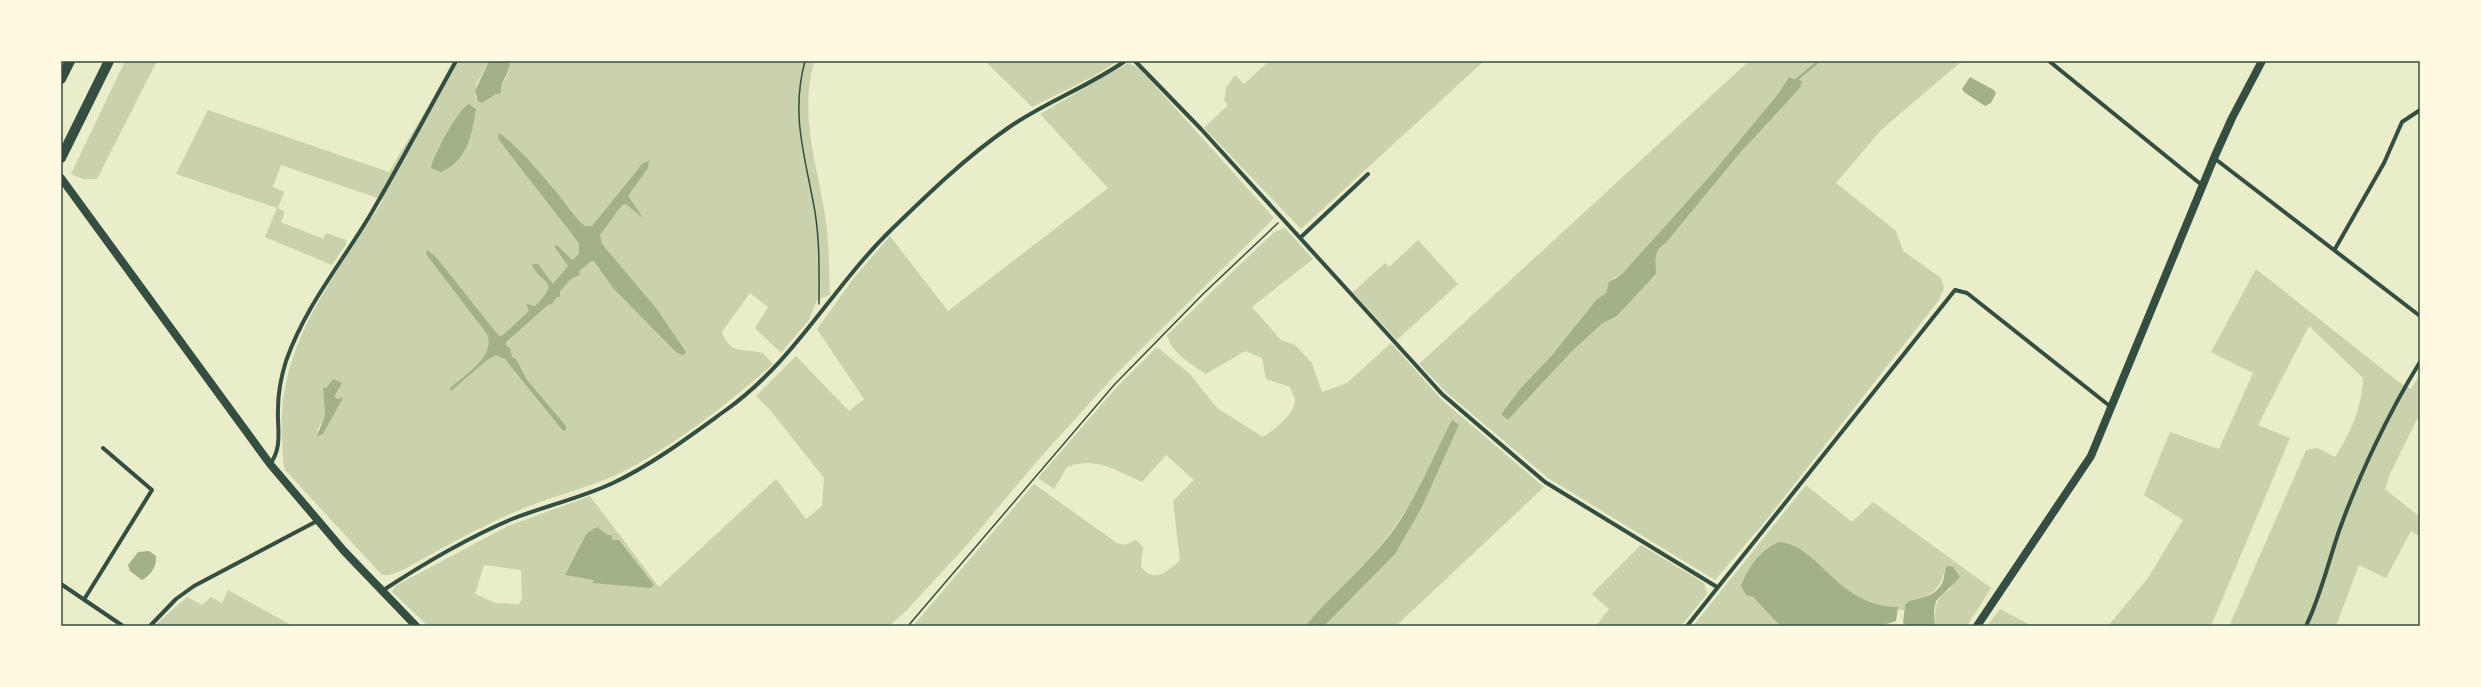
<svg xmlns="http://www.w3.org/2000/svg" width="2481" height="687" viewBox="0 0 2481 687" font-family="'Zilla Slab',serif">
	<rect width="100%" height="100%" fill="#e9edc9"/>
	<path fill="#cad2ad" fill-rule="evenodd" d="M 125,61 L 157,61 L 97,179 L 83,179 L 71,174 Z
		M 455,61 L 489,61 L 476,85 L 475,97 L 482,103 C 496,93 510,80 510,61 L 814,61 C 800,116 815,156 824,209 C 829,237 829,267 830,295 L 817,300 L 809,320 L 781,353 L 755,328 L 768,307 L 750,293 L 722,332 C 730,355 742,348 763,353 L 773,364 C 731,401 687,436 639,463 C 604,484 564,492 527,507 C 484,524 443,548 403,570 L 390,575 L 382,575 L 285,470 C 282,459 283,448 282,437 C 276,345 337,274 383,200 L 281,165 L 273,187 L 284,192 L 278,208 L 285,212 L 281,222 L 323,239 L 326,233 L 346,240 L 346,244 L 332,265 L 265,237 L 277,208 L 176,174 L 208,110 L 389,172 ZM 469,104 L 476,109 L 470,137 L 436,152 L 458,117 ZM 333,379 L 339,390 L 335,397 L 337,400 L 342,399 L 323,434 L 317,431 L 325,415 L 323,388 L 326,388 Z
		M 985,61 L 1118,61 L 1092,77 L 1032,107 Z
		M 1269,61 L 1484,61 L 1301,229 L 1204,128 L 1228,105 L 1224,101 L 1226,88 L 1235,75 L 1244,84 Z
		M 1749,61 L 1962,61 L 1881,130 L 1836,183 L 1896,231 L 1903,251 L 1941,278 L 1944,288 L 1939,300 L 1763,524 L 1715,580 L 1548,478 L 1446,392 L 1419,364 ZM 1789,77 L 1795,78 L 1800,88 L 1740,153 L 1665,244 C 1653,251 1656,261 1656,274 L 1617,316 L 1603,323 L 1573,350 L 1508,420 L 1501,413 L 1519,390 L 1552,355 L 1597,299 L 1606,293 L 1613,278 L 1621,275 L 1710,176 L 1778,94 Z
		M 1128,63 L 1137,67 L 1148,78 L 1274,218 L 1116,374 L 1037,461 L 966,546 L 905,612 L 889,626 L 428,626 L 392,592 L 395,586 L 508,526 L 590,496 L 659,587 L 776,479 L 806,519 L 822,506 L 824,478 L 770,410 L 756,396 L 796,356 L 849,411 L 864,399 L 817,329 L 853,279 L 890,236 L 948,311 L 1108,188 L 1040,114 ZM 484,565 L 521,570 L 522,599 L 519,604 L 496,603 L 475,594 Z
		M 1285,228 L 1313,259 L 1252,307 L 1281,340 L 1295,345 L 1312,363 L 1322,392 L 1347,383 L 1391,343 L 1442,400 L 1544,487 L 1396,626 L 1324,626 L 1422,507 L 1459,425 C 1430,470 1404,519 1369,560 C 1350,584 1325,603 1305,626 L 913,626 L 1034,484 L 1117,543 L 1125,545 L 1136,540 L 1143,547 L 1141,567 C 1155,584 1168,571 1180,560 L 1173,501 L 1194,480 L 1166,455 L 1142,482 C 1114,470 1097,456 1067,467 L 1054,489 L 1038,478 L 1116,388 L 1157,347 L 1190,374 L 1217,408 L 1263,437 C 1273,431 1296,413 1295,399 C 1294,395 1291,391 1290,387 L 1266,379 L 1262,358 L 1245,351 L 1206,374 C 1191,364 1171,353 1167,335 L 1274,232 Z
		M 1418,240 L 1458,284 L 1397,340 L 1353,292 L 1385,263 L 1389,267 Z
		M 2256,269 L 2400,383 L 2411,389 L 2420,374 L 2420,421 L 2417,419 L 2390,474 L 2385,489 L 2420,517 L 2420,537 L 2411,531 L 2386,578 L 2359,565 L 2336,626 L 2229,626 L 2306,450 L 2317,448 L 2335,457 C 2351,432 2362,408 2363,378 L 2309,326 L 2258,425 L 2290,438 L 2211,626 L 2108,626 L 2148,578 L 2183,520 L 2144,495 L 2170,432 L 2219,449 L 2253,373 L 2211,352 Z
		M 1806,485 L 1852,522 L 1873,502 L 1991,588 L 1967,626 L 1935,626 C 1936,606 1933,601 1951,588 L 1945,569 C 1939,596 1928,594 1905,605 L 1904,610 L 1897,610 L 1897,607 C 1858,607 1835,581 1808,556 L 1753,597 L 1780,626 L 1693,626 Z
		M 1641,545 L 1704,583 L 1707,594 L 1681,626 L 1596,626 L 1609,609 L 1592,594 Z
		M 228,590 L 293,626 L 154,626 L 187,597 L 202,605 L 211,597 L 222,603 Z
		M 2000,609 L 2032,626 L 1987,626 Z"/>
	<path fill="#a3b18a" d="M 489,61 L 510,61 C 510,74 499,83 501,93 L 496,94 L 482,103 L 478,101 L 475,91 Z
		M 1789,77 L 1802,81 L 1800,88 L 1740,153 L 1665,244 C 1653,251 1656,261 1656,274 L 1617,316 L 1603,323 L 1573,350 L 1508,420 L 1501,414 L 1519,390 L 1552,355 L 1597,299 L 1606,293 L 1609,282 L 1621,275 L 1710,176 L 1778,94 Z
		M 1970,77 L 1994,90 L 1996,93 L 1991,103 L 1985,106 L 1964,92 L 1962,89 Z
		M 469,104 L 476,109 C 472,135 467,161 441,172 L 431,168 C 433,155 459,108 469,104 Z
		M 499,133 C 520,148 540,173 557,193 C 567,205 573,216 585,226 L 592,226 L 643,163 L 649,161 L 648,168 L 628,196 L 644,219 L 626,204 L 622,205 L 600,235 L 602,244 L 656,308 L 686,352 L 683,355 L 677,353 L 613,288 L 594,261 L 590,262 L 579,271 L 580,275 L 572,278 L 560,291 L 560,297 L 557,297 L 552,304 L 548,305 L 506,342 L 506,346 L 510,348 L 512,357 L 516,359 L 527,380 L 566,426 L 566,430 L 563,431 L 505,359 L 496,355 L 487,360 L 451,391 L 450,388 C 465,375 496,356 487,334 L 426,254 L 427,250 L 436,257 L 499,336 L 503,335 L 529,311 L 526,304 L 535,306 C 563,278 539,285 532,264 L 538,264 L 553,284 L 568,266 L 554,246 L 558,246 L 572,260 L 579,254 L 579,244 L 575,238 L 508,152 L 498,138 Z
		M 333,379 L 342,383 L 335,396 L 337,399 L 343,398 L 323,434 L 317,436 L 325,415 L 323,388 L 326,388 Z
		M 1452,420 L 1459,425 L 1422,507 L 1395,554 L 1324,626 L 1305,626 C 1333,593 1366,567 1392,532 C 1416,499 1433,457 1452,420 Z
		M 597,527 L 607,535 L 611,535 L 613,540 L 619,540 L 654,585 L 651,588 L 592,583 L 594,580 L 565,575 L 587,533 Z
		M 1779,542 C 1820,545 1837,607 1898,607 L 1896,621 L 1880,626 L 1780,626 L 1753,597 L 1746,595 L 1741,586 C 1749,566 1759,551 1779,542 Z
		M 149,551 L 156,556 C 157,566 151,575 142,580 L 130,571 L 128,565 L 138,552 Z
		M 1947,566 L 1953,567 L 1960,577 L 1936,601 L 1934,611 L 1935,626 L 1908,626 L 1903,623 L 1905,605 L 1909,601 C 1922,598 1937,596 1943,581 C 1945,576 1944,570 1947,566 Z"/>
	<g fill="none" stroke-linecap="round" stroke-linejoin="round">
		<path stroke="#a3b18a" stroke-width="2.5" d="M 1795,81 L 1819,61"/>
		<path stroke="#344e41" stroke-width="1.5" d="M 805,61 C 790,116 806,159 815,212 C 820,243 819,273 819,304
			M 908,626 L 1114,385 L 1203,294 L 1278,223"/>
		<path stroke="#344e41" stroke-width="4" d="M 1135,61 L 1201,129 L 1442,394 L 1545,482 L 1717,587
			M 2049,61 L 2203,186
			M 2214,158 L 2420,316
			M 1300,238 L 1368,174
			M 2335,249 L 2384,163 L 2402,122 L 2420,110
			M 270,464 C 283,447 277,428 278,409 C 278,392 281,377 286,361 C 305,307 340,265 369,217 C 399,166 427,113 456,61
			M 61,584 L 123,626
			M 382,591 C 423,564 467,538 512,519 C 545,506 581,498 613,483 C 653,464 690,436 726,410 C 794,362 833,286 892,229 C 928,194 966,157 1008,128 C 1045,102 1088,87 1125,61
			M 85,598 L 152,490 L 103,448
			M 150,626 L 176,599 L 194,586 L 317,521
			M 1687,626 L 1955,290 L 1967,293 L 2111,407
			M 2306,626 C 2321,595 2328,563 2339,531 C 2359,475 2389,412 2420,362"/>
		<path stroke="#344e41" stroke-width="8" d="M 61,178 L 270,464 L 344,551 L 416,626
			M 1977,626 L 2091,456 L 2214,158 L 2232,118 L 2262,61"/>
		<path stroke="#344e41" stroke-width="10" d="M 61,79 L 70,61
			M 61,158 L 109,61"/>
	</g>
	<rect width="2481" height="687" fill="none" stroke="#fefae0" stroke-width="124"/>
	<rect x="62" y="62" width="2357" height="563" fill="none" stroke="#344e41" stroke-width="1.5"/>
</svg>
